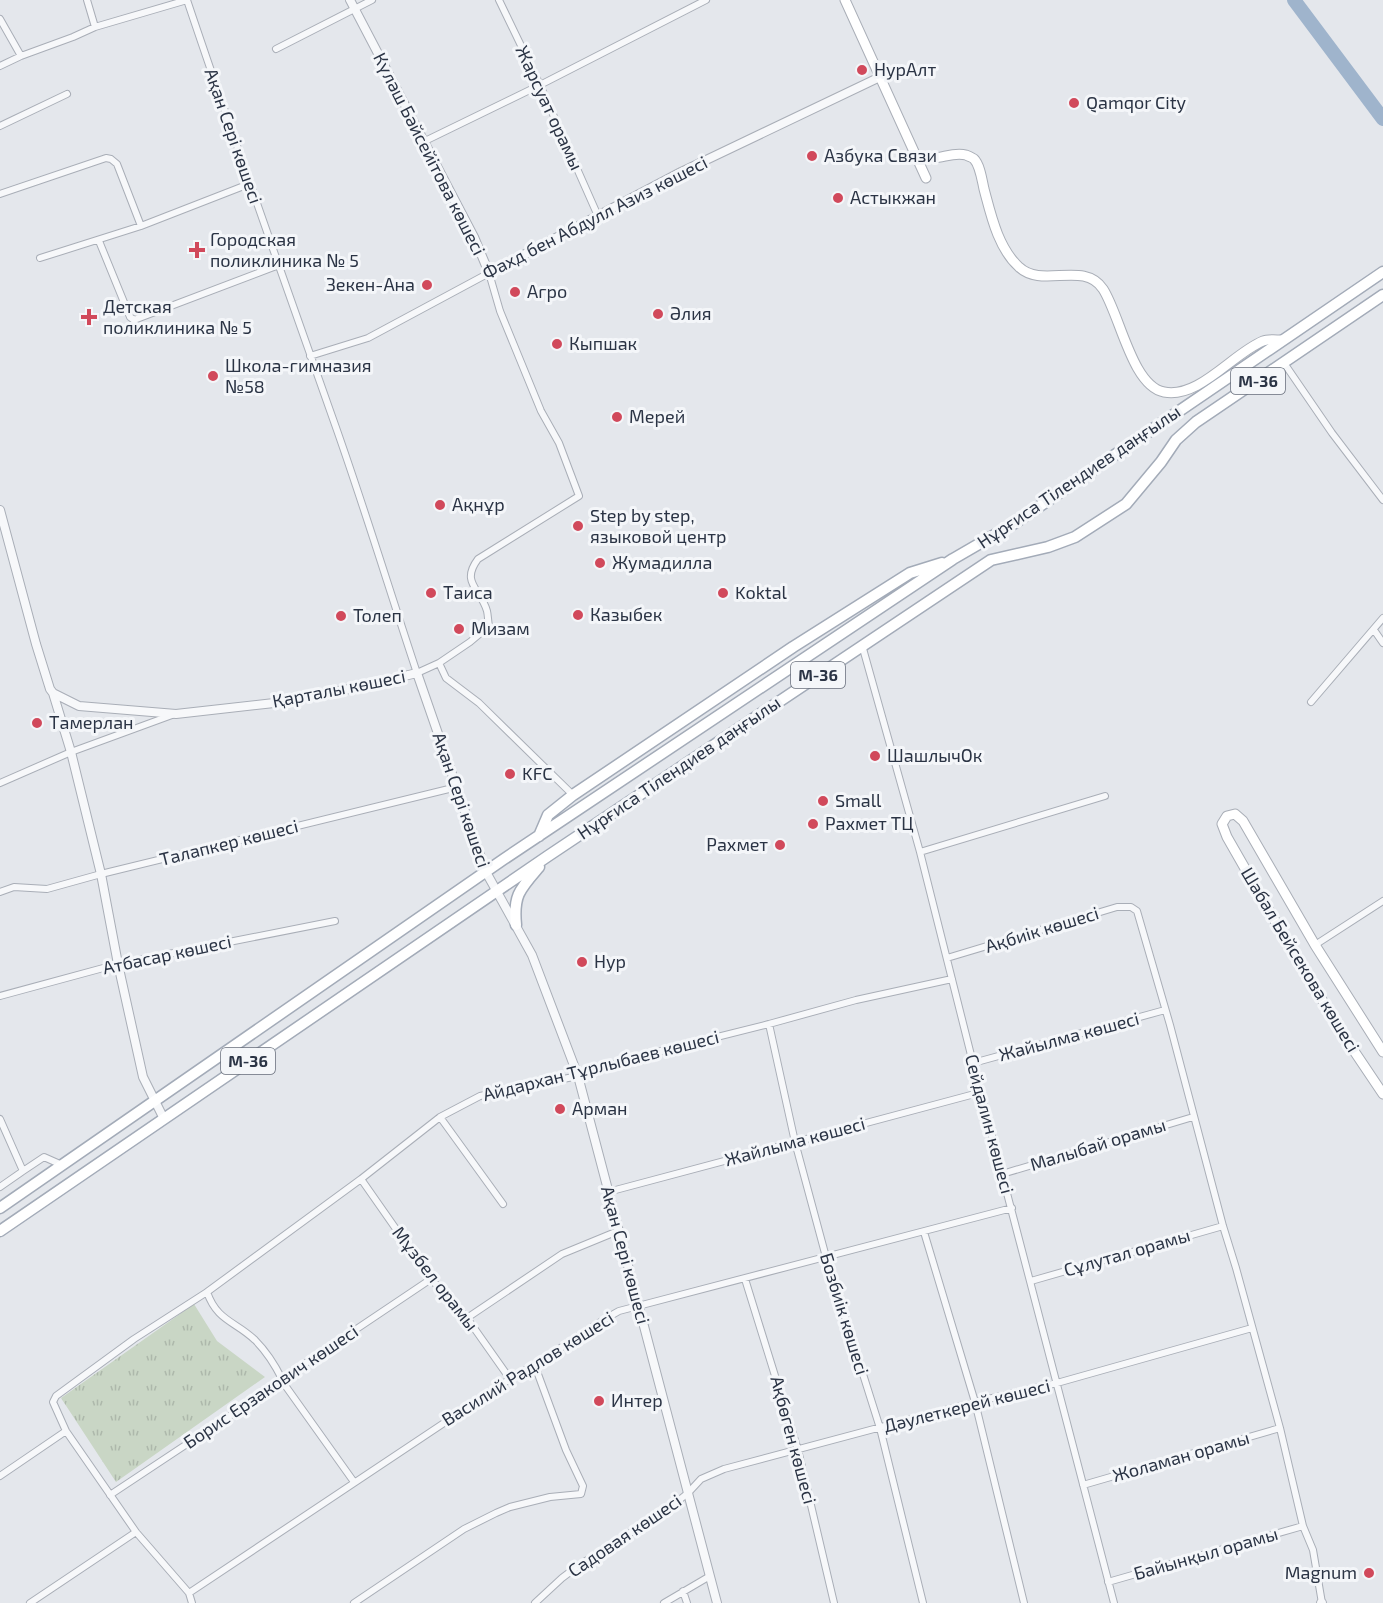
<svg xmlns="http://www.w3.org/2000/svg" width="1383" height="1603" viewBox="0 0 1383 1603" font-family="'Exo 2',sans-serif">
	<defs>
		<pattern id="grass-tufts" width="24" height="20" patternUnits="userSpaceOnUse" patternTransform="scale(1.5)"><rect width="24" height="20" fill="#c9d6c5"/><path d="M3 7l-1-3M5 7V3M7 7l1-3M15 17l-1-3M17 17v-4M19 17l1-3" fill="none" stroke="#adb8ab"/></pattern>
	</defs>
	<rect width="100%" height="100%" fill="#e4e7ec"/>
	<path fill="url(#grass-tufts)" d="M 194,1304 L 217,1341 L 265,1377 L 116,1482 L 61,1398 Z"/>
	<g fill="none" stroke-linecap="round" stroke-linejoin="round">
		<path stroke="#9fb4cc" stroke-width="14" d="M 1294,0 L 1383,119"/>
		<defs>
			<path id="minor" d="M 87,0 L 95,27
				M 499,0 L 540,85 L 598,216
				M 0,19 L 21,56
				M 276,49 L 372,0
				M 0,66 L 21,56 L 73,37 L 95,27 L 187,0 C 234,140 284,280 333,419 C 363,503 389,589 417,673 L 439,663 L 446,678 L 479,703 L 573,795
				M 0,126 L 67,94
				M 425,141 L 540,85 L 706,0
				M 0,194 L 106,158 L 111,159 L 117,164 L 141,226
				M 99,241 L 130,317 L 134,320 L 279,265
				M 40,258 L 141,226 L 249,184
				M 310,356 L 368,338 L 489,273 L 500,311 L 541,411 L 559,443 L 579,496 L 478,559 C 460,583 481,589 487,611 C 488,615 488,621 489,626 L 470,642 L 439,663
				M 1284,363 L 1332,433 L 1383,500
				M 1374,630 L 1383,643
				M 862,645 L 920,852 L 973,1063 L 1114,1603
				M 1311,702 L 1383,618
				M 0,783 L 71,752 L 172,715
				M 920,852 L 1105,796
				M 0,892 L 14,887 L 47,889 L 101,874 L 457,787
				M 1315,945 L 1383,901
				M 947,958 L 1117,907 L 1131,907 L 1137,911 L 1170,1025 L 1223,1226 L 1236,1268 L 1280,1428 L 1303,1526 L 1313,1550 L 1322,1603
				M 0,996 L 118,964 L 335,921
				M 769,1024 L 795,1142 L 826,1257 L 880,1428 L 923,1603
				M 973,1063 L 1165,1010
				M 440,1117 L 503,1204
				M 0,1119 L 23,1171 L 44,1157 L 62,1165
				M 1002,1174 L 1193,1117
				M 361,1179 L 431,1279 L 467,1318 L 510,1379
				M 0,1187 L 23,1171
				M 608,1192 L 982,1092
				M 924,1232 L 975,1402 L 1024,1603
				M 745,1279 L 798,1450 L 834,1603
				M 1031,1281 L 1223,1226
				M 467,1318 L 562,1254 L 618,1231
				M 282,1379 C 275,1365 266,1351 255,1340 C 235,1321 217,1321 207,1292 L 361,1179 L 440,1117 L 480,1096 L 578,1076 L 641,1056 L 769,1024 L 856,1000 L 952,979
				M 282,1381 L 354,1482
				M 0,1476 L 66,1431
				M 1083,1485 L 1280,1428
				M 110,1495 L 282,1381 L 282,1379 L 431,1279
				M 1108,1582 L 1303,1526
				M 683,1591 L 687,1603
				M 189,1593 L 510,1379 C 548,1359 581,1332 619,1311 L 1012,1208
				M 30,1603 L 136,1532
				M 192,1603 L 189,1593 L 136,1532 L 66,1431 L 53,1402 L 56,1396 L 134,1339 L 207,1292
				M 354,1603 L 464,1529 L 496,1513 L 510,1507 L 550,1497 L 581,1494 L 583,1486 L 566,1450 L 535,1366
				M 535,1603 L 562,1578 L 578,1566 L 668,1509 L 688,1493 L 701,1479 L 724,1469 L 975,1402 L 1057,1383 L 1252,1328
				M 664,1603 L 710,1576"/>
			<path id="tertiary" d="M 350,0 L 474,237 L 489,273 L 681,172 L 880,77
				M 0,510 L 36,644 L 50,689 L 53,693 L 79,706 L 176,714 L 274,703 L 349,689 L 417,673 L 486,872 L 532,955 L 578,1076 L 717,1603
				M 53,693 L 71,752 L 101,874 L 118,964 L 143,1077 L 164,1119
				M 1321,1603 L 1322,1603"/>
			<path id="secondary" d="M 845,0 L 926,178
				M 916,157 C 922,157 928,158 934,158 C 945,157 955,152 966,155 C 966,155 973,158 974,159 C 980,165 982,180 984,189 C 991,215 998,248 1019,267 C 1042,289 1084,260 1103,289 C 1120,315 1132,386 1164,392 C 1199,399 1233,353 1263,341 C 1268,339 1276,340 1281,340
				M 1383,1052 L 1315,945 L 1243,821 L 1235,814 L 1227,816 L 1222,824 L 1227,837 L 1294,954 L 1346,1039 L 1383,1094"/>
			<path id="primary" d="M 539,836 L 548,815 L 573,795 L 793,647 L 910,573 L 942,563
				M 516,925 C 513,895 520,889 539,867
				M 0,1208 L 504,859 L 953,559 L 1015,523 L 1383,272
				M 0,1231 L 548,856 L 991,560 L 1048,547 L 1075,537 L 1126,504 L 1161,462 L 1176,440 L 1196,422 L 1383,295"/>
		</defs>
		<use href="#minor" stroke="#a9aeb7" stroke-width="8"/>
		<use href="#tertiary" stroke="#a9aeb7" stroke-width="10"/>
		<use href="#secondary" stroke="#a9aeb7" stroke-width="11"/>
		<use href="#primary" stroke="#a3abb8" stroke-width="13"/>
		<use href="#minor" stroke="#f7f8fa" stroke-width="6"/>
		<use href="#tertiary" stroke="#f7f8fa" stroke-width="8"/>
		<use href="#secondary" stroke="#fff" stroke-width="9"/>
		<use href="#primary" stroke="#fff" stroke-width="10"/>
	</g>
	<g fill="#d1495b" stroke="#f4f6f9" stroke-width="2">
		<circle cx="862" cy="70" r="6"/>
		<circle cx="1074" cy="103" r="6"/>
		<circle cx="812" cy="156" r="6"/>
		<circle cx="838" cy="198" r="6"/>
		<path d="M194 241h6v6h6v6h-6v6h-6v-6h-6v-6h6z"/>
		<circle cx="427" cy="285" r="6"/>
		<circle cx="515" cy="292" r="6"/>
		<circle cx="658" cy="314" r="6"/>
		<path d="M86 308h6v6h6v6h-6v6h-6v-6h-6v-6h6z"/>
		<circle cx="557" cy="344" r="6"/>
		<circle cx="213" cy="376" r="6"/>
		<circle cx="617" cy="417" r="6"/>
		<circle cx="440" cy="505" r="6"/>
		<circle cx="578" cy="526" r="6"/>
		<circle cx="600" cy="563" r="6"/>
		<circle cx="431" cy="593" r="6"/>
		<circle cx="723" cy="593" r="6"/>
		<circle cx="578" cy="615" r="6"/>
		<circle cx="341" cy="616" r="6"/>
		<circle cx="459" cy="629" r="6"/>
		<circle cx="37" cy="723" r="6"/>
		<circle cx="875" cy="756" r="6"/>
		<circle cx="510" cy="774" r="6"/>
		<circle cx="823" cy="801" r="6"/>
		<circle cx="813" cy="824" r="6"/>
		<circle cx="780" cy="845" r="6"/>
		<circle cx="582" cy="962" r="6"/>
		<circle cx="560" cy="1109" r="6"/>
		<circle cx="599" cy="1401" r="6"/>
		<circle cx="1369" cy="1573" r="6"/>
	</g>
	<g text-anchor="middle" stroke-width="6" stroke-linejoin="round" paint-order="stroke">
		<g fill="#f4f6f9" stroke="#676e7b" stroke-width="1.5">
			<rect x="1231" y="368" width="54" height="26" rx="4.5"/>
			<rect x="791" y="662" width="54" height="26" rx="4.5"/>
			<rect x="221" y="1048" width="54" height="26" rx="4.5"/>
		</g>
		<g font-size="16" font-weight="bold" fill="#2b3445">
			<text x="1258" y="387">M-36</text>
			<text x="818" y="681">M-36</text>
			<text x="248" y="1067">M-36</text>
		</g>
		<g font-size="18" fill="#2b3445" stroke="#f4f6f9" text-anchor="start">
			<text x="874" y="76">НурАлт</text>
			<text x="1086" y="109">Qamqor City</text>
			<text x="824" y="162">Азбука Связи</text>
			<text x="850" y="204">Астыкжан</text>
			<text x="210" y="246">Городская<tspan x="210" dy="21">поликлиника № 5</tspan></text>
			<text x="415" y="291" text-anchor="end">Зекен-Ана</text>
			<text x="527" y="298">Агро</text>
			<text x="103" y="313">Детская<tspan x="103" dy="21">поликлиника № 5</tspan></text>
			<text x="670" y="320">Әлия</text>
			<text x="569" y="350">Кыпшак</text>
			<text x="225" y="372">Школа-гимназия<tspan x="225" dy="21">№58</tspan></text>
			<text x="629" y="423">Мерей</text>
			<text x="452" y="511">Ақнұр</text>
			<text x="590" y="522">Step by step,<tspan x="590" dy="21">языковой центр</tspan></text>
			<text x="612" y="569">Жумадилла</text>
			<text x="443" y="599">Таиса</text>
			<text x="735" y="599">Koktal</text>
			<text x="590" y="621">Казыбек</text>
			<text x="353" y="622">Толеп</text>
			<text x="471" y="635">Мизам</text>
			<text x="49" y="729">Тамерлан</text>
			<text x="887" y="762">ШашлычОк</text>
			<text x="522" y="780">KFC</text>
			<text x="835" y="807">Small</text>
			<text x="825" y="830">Рахмет ТЦ</text>
			<text x="768" y="851" text-anchor="end">Рахмет</text>
			<text x="594" y="968">Нур</text>
			<text x="572" y="1115">Арман</text>
			<text x="611" y="1407">Интер</text>
			<text x="1357" y="1579" text-anchor="end">Magnum</text>
		</g>
		<g font-size="18" fill="#2b3445" stroke="#f4f6f9">
			<text transform="translate(549 108) rotate(65)" y="6">Жарсуат орамы</text>
			<text transform="translate(233 136) rotate(71)" y="6">Ақан Сері көшесі</text>
			<text transform="translate(429 154) rotate(63)" y="6">Күләш Бәйсейітова көшесі</text>
			<text transform="translate(595 218) rotate(-27)" y="6">Фахд бен Абдулл Азиз көшесі</text>
			<text transform="translate(1079 477) rotate(-34)" y="6">Нұрғиса Тілендиев даңғылы</text>
			<text transform="translate(339 689) rotate(-11)" y="6">Қарталы көшесі</text>
			<text transform="translate(679 768) rotate(-34)" y="6">Нұрғиса Тілендиев даңғылы</text>
			<text transform="translate(461 800) rotate(71)" y="6">Ақан Сері көшесі</text>
			<text transform="translate(229 843) rotate(-14)" y="6">Талапкер көшесі</text>
			<text transform="translate(1042 930) rotate(-17)" y="6">Ақбиік көшесі</text>
			<text transform="translate(167 955) rotate(-12)" y="6">Атбасар көшесі</text>
			<text transform="translate(1300 960) rotate(59)" y="6">Шабал Бейсекова көшесі</text>
			<text transform="translate(1069 1037) rotate(-15)" y="6">Жайылма көшесі</text>
			<text transform="translate(601 1066) rotate(-14)" y="6">Айдархан Тұрлыбаев көшесі</text>
			<text transform="translate(989 1124) rotate(75)" y="6">Сейдалин көшесі</text>
			<text transform="translate(795 1142) rotate(-15)" y="6">Жайлыма көшесі</text>
			<text transform="translate(1098 1145) rotate(-17)" y="6">Малыбай орамы</text>
			<text transform="translate(1127 1253) rotate(-16)" y="6">Сұлутал орамы</text>
			<text transform="translate(625 1255) rotate(75)" y="6">Ақан Сері көшесі</text>
			<text transform="translate(435 1279) rotate(52)" y="6">Мұзбел орамы</text>
			<text transform="translate(844 1314) rotate(73)" y="6">Бозбиік көшесі</text>
			<text transform="translate(528 1369) rotate(-32)" y="6">Василий Радлов көшесі</text>
			<text transform="translate(271 1387) rotate(-34)" y="6">Борис Ерзакович көшесі</text>
			<text transform="translate(967 1406) rotate(-14)" y="6">Дәулеткерей көшесі</text>
			<text transform="translate(793 1440) rotate(75)" y="6">Ақбөген көшесі</text>
			<text transform="translate(1181 1457) rotate(-16)" y="6">Жоламан орамы</text>
			<text transform="translate(625 1536) rotate(-34)" y="6">Садовая көшесі</text>
			<text transform="translate(1206 1554) rotate(-16)" y="6">Байынқыл орамы</text>
		</g>
	</g>
</svg>
